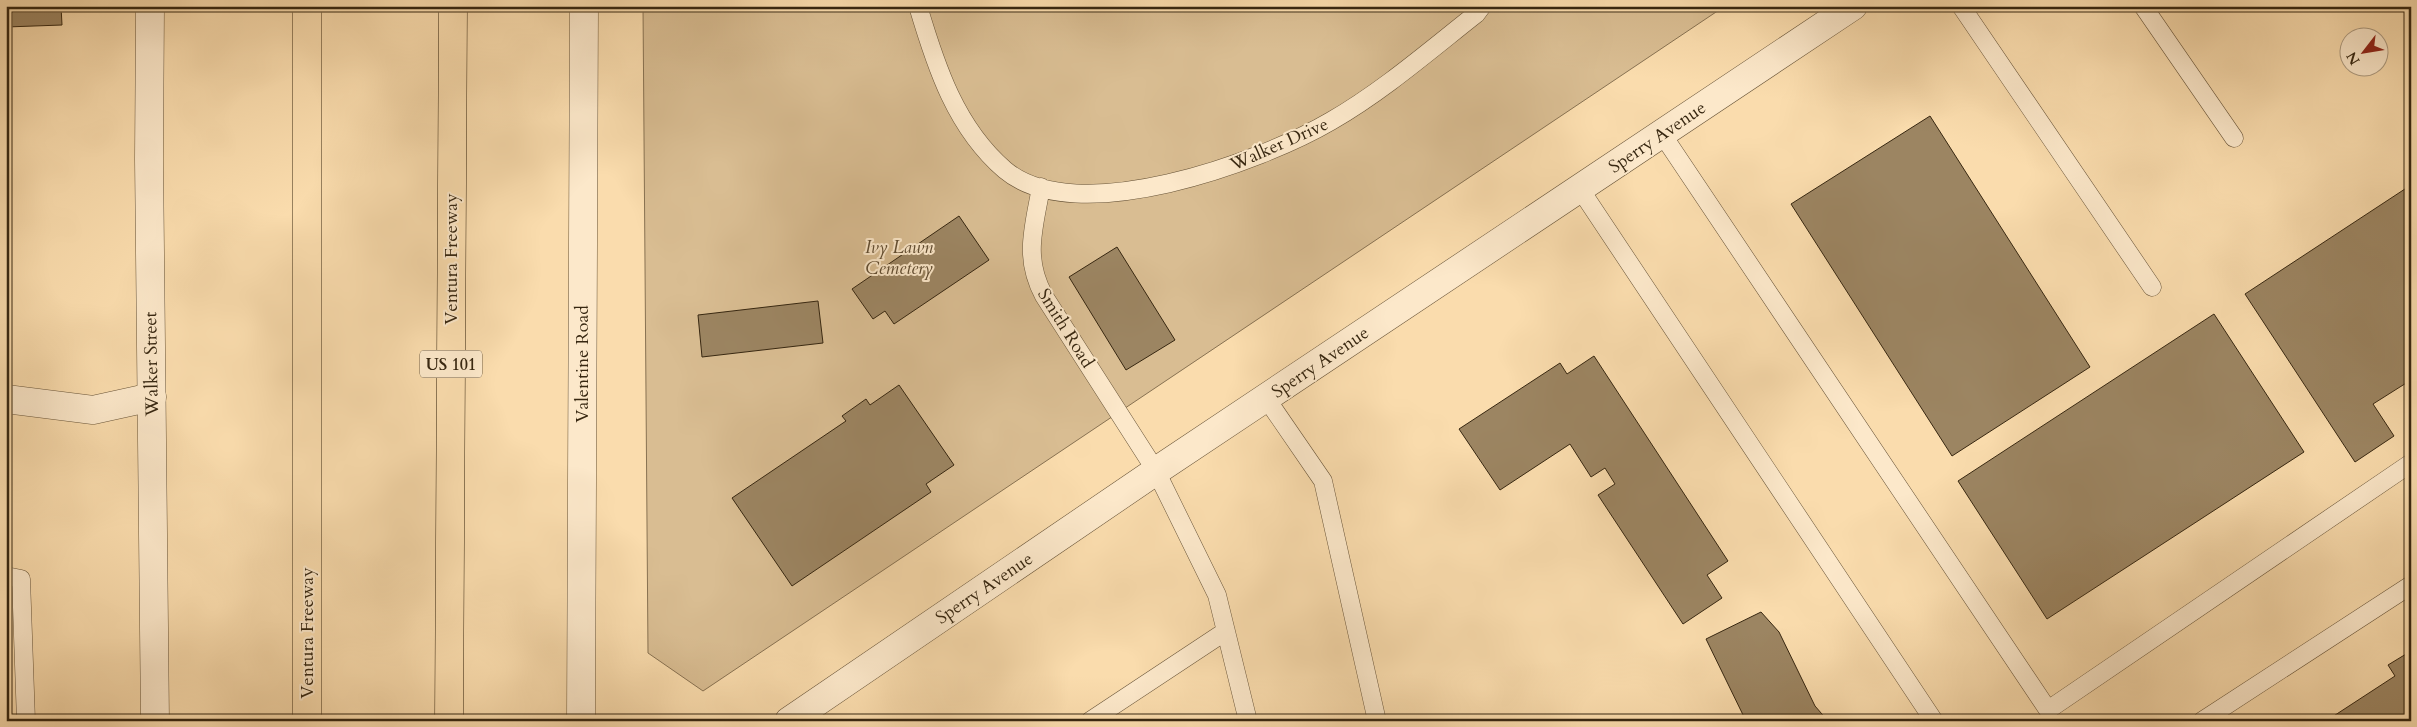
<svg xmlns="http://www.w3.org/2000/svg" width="2417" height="727" viewBox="0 0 2417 727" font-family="Cardo,serif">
	<rect width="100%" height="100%" fill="#fadcad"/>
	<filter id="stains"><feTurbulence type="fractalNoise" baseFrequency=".004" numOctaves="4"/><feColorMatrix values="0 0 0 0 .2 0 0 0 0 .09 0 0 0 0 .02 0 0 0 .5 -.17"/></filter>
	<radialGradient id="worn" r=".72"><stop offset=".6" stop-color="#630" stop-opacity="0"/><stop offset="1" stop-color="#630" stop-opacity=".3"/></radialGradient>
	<path fill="#d9bd92" stroke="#887252" d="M 643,6 L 1725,6 L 703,691 L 648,653 Z"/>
	<path fill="#9c8562" stroke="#372711" d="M 6,6 L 61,6 L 62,25 L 6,27 Z
		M 1930,116 L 2090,367 L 1952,456 L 1791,204 Z
		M 2411,185 L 2411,380 L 2373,404 L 2394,436 L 2355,462 L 2245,294 Z
		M 959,216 L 989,260 L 894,324 L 885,311 L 873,319 L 852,289 Z
		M 1117,247 L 1175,340 L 1126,370 L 1069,277 Z
		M 818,301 L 823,343 L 702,357 L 698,315 Z
		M 2214,314 L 2304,452 L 2047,619 L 1958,481 Z
		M 1594,356 L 1728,561 L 1707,575 L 1722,598 L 1683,624 L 1598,495 L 1615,484 L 1605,468 L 1591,477 L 1570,444 L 1500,490 L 1459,429 L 1560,363 L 1567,374 Z
		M 899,385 L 954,465 L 926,484 L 931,492 L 792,586 L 732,498 L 846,421 L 842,416 L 866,399 L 870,405 Z
		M 1761,612 L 1779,632 L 1815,706 L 1828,721 L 1746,721 L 1706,639 Z
		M 2411,651 L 2411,721 L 2326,721 L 2395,676 L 2388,665 Z"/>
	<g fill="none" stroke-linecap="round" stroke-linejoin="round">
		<defs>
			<path id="service" d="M 918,6 C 936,67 956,128 1005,170 C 1076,230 1261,162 1331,121 C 1383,91 1429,51 1476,14 L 1482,6
				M 1961,6 L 2152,287
				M 2143,6 L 2234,138
				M 1662,134 L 2048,710 L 2411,463
				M 1041,187 C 1034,228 1023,257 1044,296 L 1156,471 L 1217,595 L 1248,721
				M 1580,189 L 1934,721
				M 1266,398 L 1323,481 L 1377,721
				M 6,576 L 21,579 L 26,721
				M 1090,721 L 1226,631
				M 2202,721 L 2411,585"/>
			<path id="minor" d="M 6,399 L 93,410 L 152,397
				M 789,721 L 1156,471 L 1853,6"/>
			<path id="tertiary" d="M 150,6 L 149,159 L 155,721
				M 581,721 L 584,6"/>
			<path id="motorway" d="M 307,6 L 307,721
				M 449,721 L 453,6"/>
		</defs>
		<use href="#service" stroke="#685438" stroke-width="19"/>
		<use href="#minor" stroke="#685438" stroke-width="29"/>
		<use href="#tertiary" stroke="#685438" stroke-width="29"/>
		<use href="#motorway" stroke="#372711" stroke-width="29"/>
		<use href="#service" stroke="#fce8ca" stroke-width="18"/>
		<use href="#minor" stroke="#fce8ca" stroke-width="28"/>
		<use href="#tertiary" stroke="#fce8ca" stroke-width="28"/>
		<use href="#motorway" stroke="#fadcad" stroke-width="28"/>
	</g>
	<g text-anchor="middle" stroke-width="4" stroke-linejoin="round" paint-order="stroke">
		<rect fill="#fce8ca" stroke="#726148" stroke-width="1" x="420" y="350.5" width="62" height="27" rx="4"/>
		<g font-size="16" font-weight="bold" fill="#372711">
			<text x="451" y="370">US 101</text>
		</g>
		<g font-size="18" fill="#372711" stroke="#fce8ca">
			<text transform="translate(1657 137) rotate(-34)" y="6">Sperry Avenue</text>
			<text transform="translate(1279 144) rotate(-24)" y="6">Walker Drive</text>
			<text transform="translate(451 259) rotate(-90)" y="6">Ventura Freeway</text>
			<text transform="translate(1066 328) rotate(58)" y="6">Smith Road</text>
			<text transform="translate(1320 362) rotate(-34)" y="6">Sperry Avenue</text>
			<text transform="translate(151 364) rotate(-91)" y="6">Walker Street</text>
			<text transform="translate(582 364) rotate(-90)" y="6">Valentine Road</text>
			<text transform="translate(984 588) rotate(-34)" y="6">Sperry Avenue</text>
			<text transform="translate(307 633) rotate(-90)" y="6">Ventura Freeway</text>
		</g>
		<g font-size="18" font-style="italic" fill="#604c31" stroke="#fce8ca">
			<text x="899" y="253">Ivy Lawn<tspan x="899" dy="21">Cemetery</tspan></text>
		</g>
	</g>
	<rect width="2417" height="727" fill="none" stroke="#fadcad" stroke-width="25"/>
	<rect x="8" y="8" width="2402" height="712" fill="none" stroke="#372711" stroke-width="2.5"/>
	<rect x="12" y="12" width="2392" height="702" fill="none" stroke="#372711"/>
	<g transform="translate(2364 52) rotate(239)"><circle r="24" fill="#fce8ca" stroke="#ad9b80"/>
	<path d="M0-4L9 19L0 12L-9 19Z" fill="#8f2418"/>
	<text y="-8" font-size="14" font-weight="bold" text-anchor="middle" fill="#372711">N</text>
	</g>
	<rect width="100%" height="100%" filter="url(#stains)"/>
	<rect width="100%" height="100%" fill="url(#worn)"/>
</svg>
